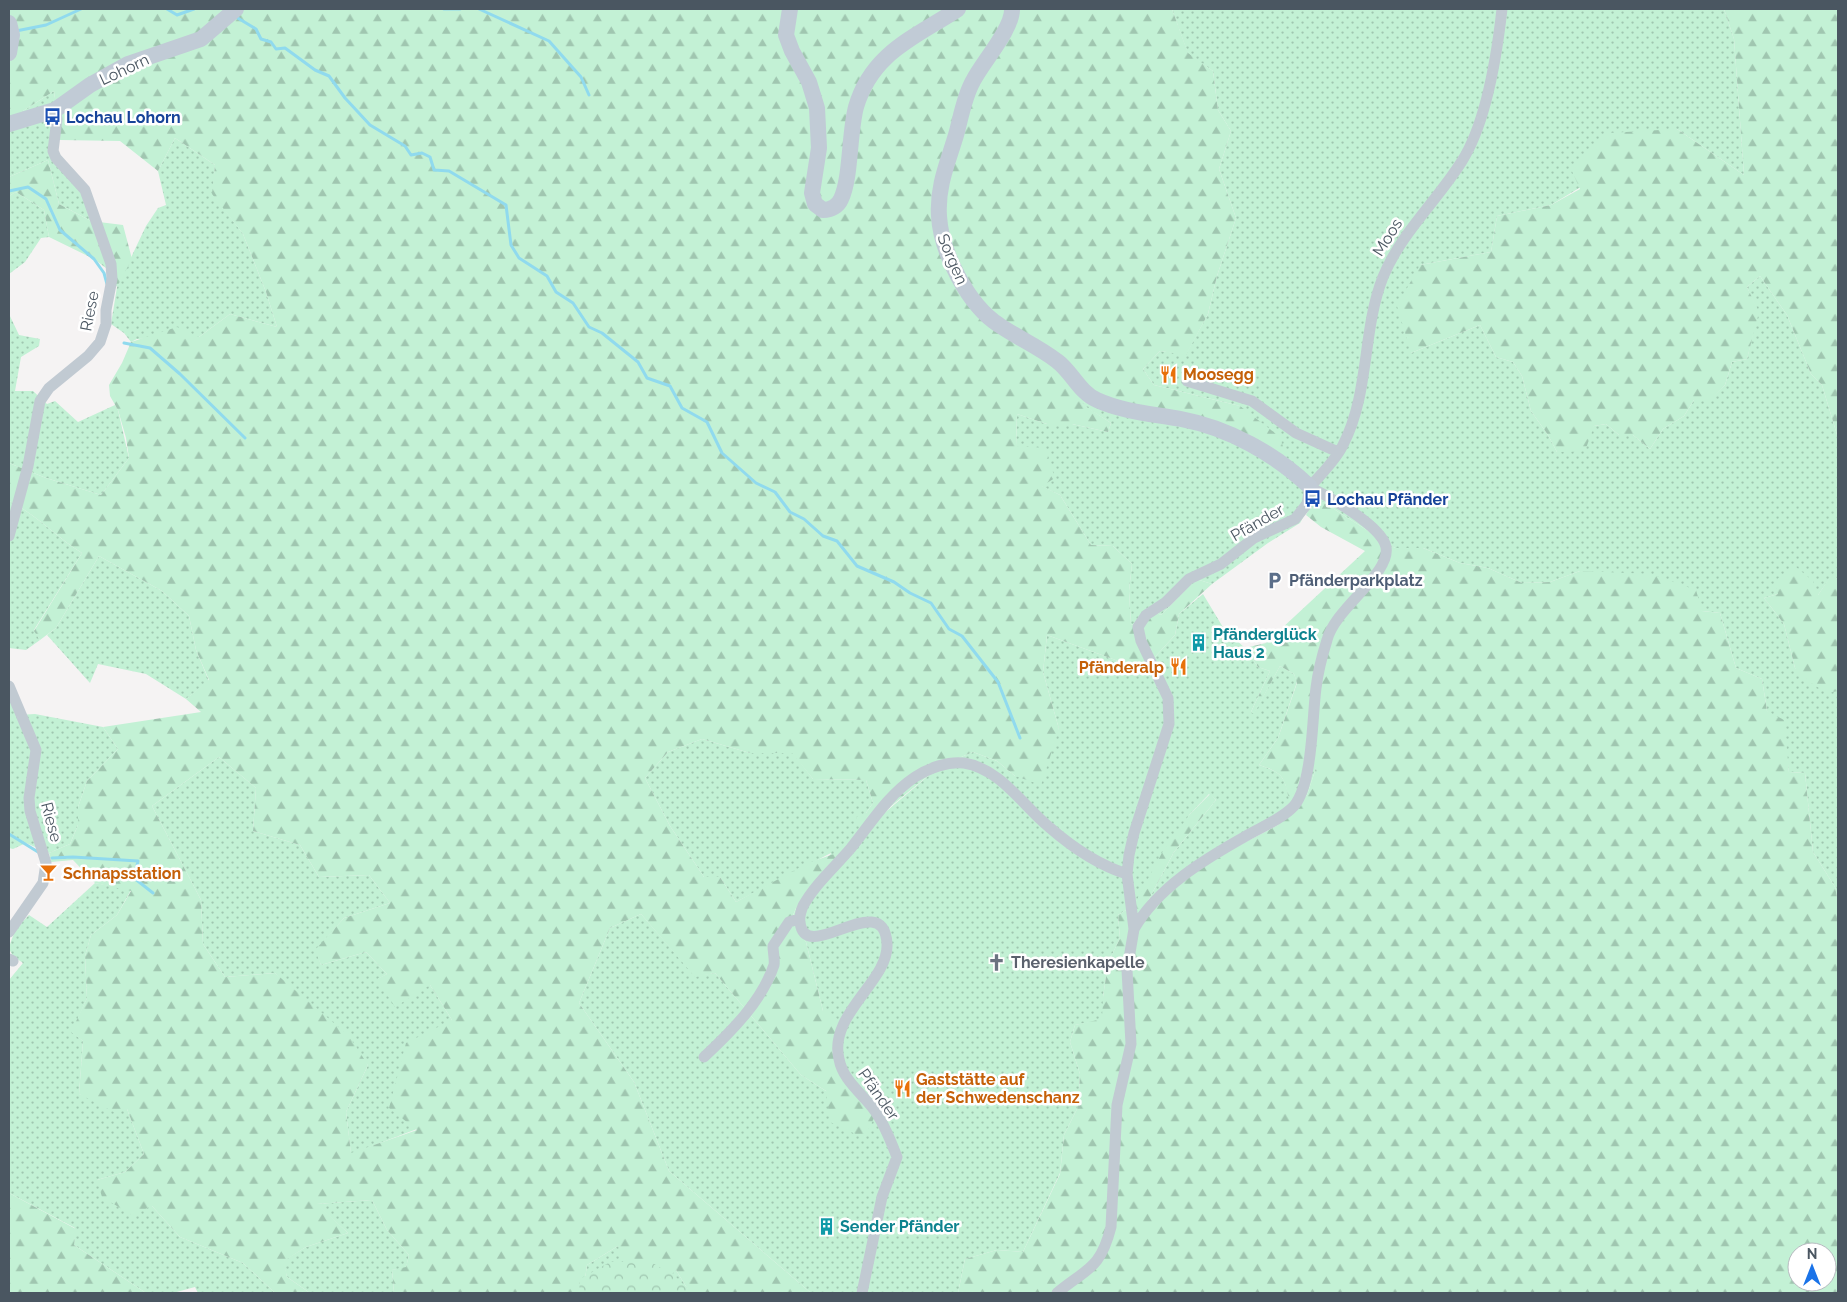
<svg xmlns="http://www.w3.org/2000/svg" width="1847" height="1302" viewBox="0 0 1847 1302" font-family="Raleway,sans-serif">
	<defs>
		<pattern id="grass-dots" width="8" height="8" patternUnits="userSpaceOnUse" patternTransform="scale(1.25)"><rect width="8" height="8" fill="#c3f1d5"/><path d="M2 2h.1M6 6h.1" fill="none" stroke="#a0c6b0" stroke-width="1.8" stroke-linecap="round"/></pattern>
		<pattern id="forest-firs" width="22" height="20" patternUnits="userSpaceOnUse" patternTransform="scale(1.25)"><rect width="22" height="20" fill="#c3f1d5"/><path d="M5 1l3.5 6h-7zM16 11l3.5 6h-7z" fill="#a0c6b0"/></pattern>
		<pattern id="park-crowns" width="20" height="18" patternUnits="userSpaceOnUse" patternTransform="scale(1.25)"><rect width="20" height="18" fill="#c3f1d5"/><path d="M2 6a3 3 0 1 1 6 0M12 15a3 3 0 1 1 6 0" fill="none" stroke="#a0c6b0"/></pattern>
	</defs>
	<rect width="100%" height="100%" fill="#f5f3f3"/>
	<path fill="url(#grass-dots)" d="M 1172,9 L 1724,9 L 1734,39 L 1744,175 L 1677,129 L 1551,205 L 1497,216 L 1491,252 L 1420,265 L 1411,353 L 1480,325 L 1496,357 L 1513,362 L 1522,376 L 1531,411 L 1548,435 L 1557,452 L 1594,426 L 1606,424 L 1619,435 L 1633,435 L 1650,449 L 1663,429 L 1684,416 L 1694,400 L 1710,399 L 1725,385 L 1732,362 L 1747,359 L 1758,312 L 1747,287 L 1760,276 L 1787,315 L 1811,374 L 1822,385 L 1838,438 L 1838,580 L 1832,575 L 1818,595 L 1778,594 L 1764,598 L 1784,624 L 1795,668 L 1838,691 L 1838,682 L 1838,902 L 1835,887 L 1813,852 L 1805,773 L 1789,772 L 1786,751 L 1767,711 L 1762,679 L 1736,668 L 1720,613 L 1702,611 L 1580,571 L 1550,582 L 1522,583 L 1488,568 L 1460,563 L 1423,548 L 1395,548 L 1315,497 L 1300,523 L 1268,543 L 1212,584 L 1196,579 L 1161,615 L 1157,613 L 1131,625 L 1129,591 L 1132,564 L 1113,546 L 1091,545 L 1060,495 L 1041,486 L 1016,446 L 1017,414 L 1047,424 L 1072,424 L 1108,432 L 1111,423 L 1081,404 L 1099,396 L 1240,406 L 1154,385 L 1143,369 L 1160,351 L 1186,354 L 1208,314 L 1217,276 L 1236,218 L 1219,169 L 1231,131 L 1218,110 L 1213,71 L 1188,54 Z
		M 54,91 L 59,129 L 58,152 L 90,193 L 91,221 L 59,204 L 48,160 L 9,177 L 9,120 Z
		M 175,138 L 215,165 L 213,194 L 243,234 L 266,292 L 277,327 L 230,314 L 199,337 L 137,339 L 131,342 L 124,333 L 111,324 L 117,287 L 146,226 L 158,208 L 166,205 L 158,171 Z
		M 16,192 L 44,210 L 49,237 L 41,238 L 25,262 L 9,274 L 9,196 Z
		M 9,314 L 19,335 L 40,339 L 39,346 L 21,357 L 15,391 L 33,391 L 47,404 L 55,401 L 78,422 L 115,405 L 118,410 L 129,458 L 101,495 L 46,478 L 9,463 Z
		M 9,501 C 36,514 56,537 82,553 L 34,630 L 40,640 L 26,650 L 9,648 Z
		M 99,556 L 162,591 L 189,616 L 196,650 L 209,681 L 186,699 L 146,674 L 98,664 L 90,683 L 47,635 L 56,628 Z
		M 1203,594 L 1224,629 L 1245,648 L 1258,667 L 1270,671 L 1251,712 L 1254,713 L 1280,666 L 1294,674 L 1297,682 L 1278,738 L 1259,765 C 1284,773 1284,777 1290,801 L 1316,739 L 1316,768 L 1307,795 L 1278,825 L 1239,844 L 1155,905 L 1148,901 L 1174,852 L 1216,800 L 1209,794 L 1190,814 L 1134,905 L 1118,915 L 1120,938 L 1108,963 L 1103,997 L 1103,1020 L 1075,1025 L 1070,1042 L 1080,1074 L 1078,1107 L 1064,1135 L 1060,1173 L 1023,1252 L 997,1250 L 965,1259 L 958,1293 L 811,1293 L 669,1171 L 634,1082 L 579,1003 L 610,928 L 641,914 L 695,976 L 715,973 L 801,1075 L 826,1091 L 864,1137 L 868,1128 L 823,1011 L 806,942 L 791,921 L 796,908 L 816,887 L 831,853 L 736,902 L 720,877 L 704,877 L 670,826 L 645,778 L 668,752 L 702,739 L 750,753 L 793,753 L 813,779 L 866,780 L 873,803 L 866,813 L 876,820 L 940,766 L 973,752 L 997,761 L 1015,776 L 1059,729 L 1043,672 L 1047,635 L 1143,670 L 1175,635 L 1179,614 Z
		M 9,692 L 18,715 L 35,714 L 103,727 L 118,749 L 87,781 L 78,807 L 78,825 L 70,844 L 49,853 L 26,843 L 13,849 L 9,848 Z
		M 219,757 L 256,788 L 253,831 L 300,845 L 319,877 L 369,875 L 390,903 L 344,918 L 316,950 L 321,965 L 366,952 L 387,974 L 378,979 L 430,985 L 452,1020 L 417,1129 L 351,1154 L 346,1112 L 368,1065 L 275,973 L 225,977 L 203,944 L 201,900 L 152,806 Z
		M 95,883 L 131,890 L 117,915 L 91,935 L 85,956 L 87,998 L 72,1032 L 83,1041 L 79,1094 L 127,1109 L 144,1154 L 125,1172 L 97,1180 L 152,1206 L 180,1237 L 243,1263 L 275,1293 L 198,1293 L 195,1287 L 173,1293 L 146,1293 L 74,1245 L 75,1228 L 9,1193 L 9,980 L 23,963 L 13,956 L 9,949 C 12,934 18,926 29,915 L 47,927 Z
		M 372,1200 L 387,1230 L 409,1255 L 406,1268 L 392,1270 L 394,1293 L 310,1293 L 287,1277 L 283,1261 L 306,1247 L 348,1233 L 316,1204 Z
		M 618,1246 L 676,1270 L 690,1293 L 583,1293 L 587,1265 Z"/>
	<path fill="url(#forest-firs)" fill-rule="evenodd" d="M 9,9 L 1172,9 L 1188,53 L 1213,71 L 1218,110 L 1231,131 L 1219,169 L 1236,218 L 1217,276 L 1208,314 L 1186,355 L 1160,351 L 1143,369 L 1154,385 L 1240,406 L 1280,437 L 1287,460 L 1099,396 L 1082,404 L 1111,423 L 1108,432 L 1072,424 L 1047,424 L 1017,414 L 1016,446 L 1045,448 L 1055,478 L 1042,486 L 1060,495 L 1091,545 L 1113,546 L 1132,564 L 1129,591 L 1131,625 L 1157,613 L 1161,615 L 1196,579 L 1212,584 L 1179,614 L 1175,635 L 1143,670 L 1047,635 L 1043,672 L 1059,729 L 1041,785 L 1015,776 L 997,761 L 973,752 L 940,766 L 862,830 L 856,817 L 866,813 L 873,803 L 866,780 L 813,779 L 792,753 L 750,753 L 702,739 L 668,752 L 645,778 L 670,826 L 704,877 L 720,877 L 736,902 L 808,863 L 851,848 L 796,908 L 791,920 L 806,942 L 823,1011 L 843,1022 L 837,1063 L 876,1114 L 864,1138 L 830,1122 L 826,1091 L 801,1075 L 715,973 L 695,977 L 641,914 L 610,928 L 579,1003 L 634,1082 L 669,1171 L 811,1293 L 690,1293 L 676,1270 L 657,1291 L 632,1287 L 618,1246 L 587,1265 L 583,1293 L 394,1293 L 392,1270 L 406,1267 L 409,1255 L 387,1230 L 372,1200 L 317,1204 L 348,1233 L 306,1247 L 284,1261 L 287,1277 L 310,1293 L 275,1293 L 243,1263 L 180,1237 L 152,1206 L 132,1215 L 102,1197 L 97,1180 L 125,1172 L 144,1154 L 127,1109 L 114,1112 L 79,1094 L 83,1041 L 71,1032 L 87,998 L 85,956 L 91,935 L 117,915 L 131,891 L 95,883 L 73,860 L 51,862 L 49,853 L 70,844 L 78,825 L 78,807 L 87,781 L 118,749 L 103,727 L 201,712 L 186,699 L 209,680 L 196,650 L 189,616 L 162,591 L 99,556 L 56,628 L 40,640 L 34,631 L 82,553 C 56,537 36,514 9,501 L 9,463 L 46,478 L 101,495 L 129,458 L 126,438 L 118,410 L 110,396 L 109,385 L 122,363 L 131,342 L 177,327 L 199,337 L 230,314 L 277,327 L 266,292 L 243,234 L 212,194 L 215,165 L 175,138 L 158,171 L 120,141 L 60,140 L 54,91 L 9,120 ZM 219,757 L 256,788 L 253,831 L 300,845 L 319,877 L 369,875 L 390,903 L 344,918 L 315,950 L 321,965 L 366,952 L 387,974 L 377,979 L 395,1007 L 430,985 L 452,1020 L 406,1043 L 389,1108 L 417,1130 L 351,1153 L 346,1112 L 368,1065 L 349,1036 L 275,973 L 225,977 L 203,944 L 201,900 L 152,806 Z
		M 1724,9 L 1838,9 L 1838,438 L 1822,385 L 1811,374 L 1787,315 L 1760,276 L 1747,287 L 1759,312 L 1747,359 L 1732,362 L 1725,385 L 1710,400 L 1694,400 L 1684,416 L 1663,429 L 1650,449 L 1633,435 L 1619,435 L 1606,424 L 1594,426 L 1585,451 L 1557,452 L 1548,435 L 1531,411 L 1522,376 L 1513,362 L 1496,357 L 1480,325 L 1411,353 L 1397,306 L 1420,265 L 1491,252 L 1497,216 L 1551,205 L 1580,189 L 1571,169 L 1609,133 L 1677,129 L 1744,175 L 1734,39 Z
		M 48,160 L 59,204 L 91,221 L 123,225 L 132,259 L 117,287 L 106,268 L 94,259 L 49,237 L 44,210 L 16,192 L 9,196 L 9,177 Z
		M 1315,497 L 1395,548 L 1423,548 L 1460,563 L 1488,568 L 1522,583 L 1550,582 L 1580,571 L 1651,574 L 1696,590 L 1702,611 L 1720,613 L 1736,668 L 1762,679 L 1767,711 L 1784,720 L 1789,772 L 1805,773 L 1813,852 L 1835,887 L 1838,902 L 1838,1293 L 958,1293 L 965,1259 L 997,1250 L 1023,1252 L 1060,1174 L 1064,1135 L 1078,1107 L 1080,1074 L 1070,1042 L 1075,1025 L 1102,1019 L 1103,997 L 1108,963 L 1120,938 L 1118,915 L 1134,905 L 1163,851 L 1190,814 L 1210,794 L 1216,800 L 1174,852 L 1148,901 L 1207,862 L 1278,825 L 1307,795 L 1316,768 L 1315,740 L 1290,803 C 1284,778 1285,773 1259,765 L 1278,738 L 1297,683 L 1294,674 L 1280,666 L 1254,714 L 1251,712 L 1270,671 L 1258,667 L 1245,648 L 1266,643 L 1365,551 L 1321,527 L 1306,515 ZM 1797,1252 L 1827,1252 L 1827,1282 L 1797,1282 Z
		M 1796,567 L 1813,581 L 1818,595 L 1832,574 L 1838,580 L 1838,691 L 1827,693 L 1811,683 L 1795,668 L 1784,624 L 1764,598 L 1778,594 L 1774,581 Z
		M 9,1193 L 76,1229 L 74,1245 L 146,1293 L 9,1293 Z"/>
	<path fill="url(#park-crowns)" d="M 610,1262 L 651,1262 L 676,1277 L 692,1293 L 579,1293 L 580,1279 Z"/>
	<g fill="none" stroke-linecap="round" stroke-linejoin="round">
		<path stroke="#90daee" stroke-width="3" d="M 167,9 L 177,15 L 194,9
			M 444,9 L 460,9
			M 479,9 L 549,41 L 581,77 L 589,95
			M 236,17 L 256,29 L 261,39 L 271,42 L 276,49 L 285,48 L 315,70 L 329,76 L 345,98 L 370,125 L 405,146 L 411,155 L 422,153 L 430,157 L 434,170 L 449,171 L 506,205 L 511,245 L 519,258 L 547,276 L 556,292 L 573,303 L 589,327 L 602,333 L 638,362 L 647,378 L 670,386 L 682,408 L 707,422 L 722,453 L 756,483 L 775,492 L 790,512 L 804,519 L 823,536 L 837,541 L 857,566 L 894,582 L 910,593 L 931,603 L 949,629 L 962,636 L 998,682 L 1020,738
			M 16,31 L 46,25 L 81,9
			M 9,191 L 28,187 L 46,199 L 60,230 L 94,259 L 104,273 L 107,284
			M 124,343 L 150,348 L 180,374 L 245,438
			M 9,834 L 38,852
			M 52,858 L 73,857 L 138,861 L 134,878 L 153,893"/>
		<path stroke="#c1cad2" stroke-width="11" d="M 1187,381 L 1252,401 L 1296,433 L 1338,452
			M 1310,487 C 1321,474 1336,460 1343,445 C 1370,393 1362,330 1383,277 C 1401,233 1437,201 1462,161 C 1486,123 1497,54 1502,9
			M 9,536 L 28,466 L 40,401 L 49,388 L 88,356 L 100,342 L 106,324 L 106,310 L 112,279 L 111,264 L 85,190 L 56,158 L 53,151 L 57,119 L 55,110
			M 9,686 L 36,750 L 29,798 L 30,811 L 46,863 L 43,883 L 9,932
			M 1134,929 C 1158,887 1205,859 1246,836 C 1261,827 1282,819 1294,806 C 1313,783 1312,718 1316,688 C 1318,671 1322,656 1327,640 C 1335,608 1391,574 1386,547 C 1382,526 1329,497 1310,487
			M 9,959 L 13,961
			M 704,1057 C 731,1032 762,1001 774,965 C 775,960 773,952 773,946 L 789,922 L 799,919
			M 862,1293 L 882,1197 L 897,1157 C 891,1142 885,1125 875,1111 C 863,1094 843,1081 839,1059 C 828,1014 889,981 887,944 C 884,885 805,968 800,922 C 799,917 801,911 803,906 C 815,884 835,867 851,848 C 871,823 888,795 915,777 C 929,768 948,761 964,763 C 1001,769 1022,805 1049,827 C 1072,847 1098,865 1127,874
			M 1057,1293 C 1087,1268 1100,1270 1111,1227 L 1117,1105 L 1131,1044 L 1127,970 L 1134,929 L 1127,874 L 1129,855 L 1134,833 L 1169,724 L 1168,698 L 1141,641 L 1138,627 L 1146,615 L 1166,602 L 1189,579 L 1221,564 L 1254,538 L 1295,519 L 1307,504 L 1310,487"/>
		<path stroke="#c1cbd6" stroke-width="16" d="M 790,9 L 786,35 L 792,51 L 809,82 L 817,108 L 819,148 L 812,193 L 815,204 L 823,210 C 831,210 838,206 841,199 C 851,179 849,133 856,107 C 872,52 916,37 958,9
			M 1012,9 C 1013,28 982,63 973,81 C 964,97 961,117 956,135 C 948,162 937,186 939,216 C 941,252 968,305 999,325 C 1018,338 1039,347 1057,361 C 1072,372 1079,392 1097,400 C 1123,412 1154,414 1181,419 C 1229,428 1275,454 1310,487
			M 9,23 L 12,35 L 9,53
			M 9,124 L 55,110 L 90,85 L 128,64 L 201,39 L 236,9"/>
	</g>
	<defs>
		<symbol id="bus-bare" viewBox="-9 -9 18 18"><path d="M-5-6H5V4H4V6H2V4H-2V6H-4V4H-5ZM-3.5-4V0h7V-4ZM-3.5 1.2v1.5H-2V1.2ZM2 1.2v1.5H3.5V1.2Z" fill="#1a4fb4" stroke="#fff" stroke-width="2.5" paint-order="stroke"/></symbol>
		<symbol id="restaurant-bare" viewBox="-9 -9 18 18"><path d="M-5-6h1v4h1v-4h1v4h1v-4h1v5L-1.5 .5V6h-2V.5L-5-1ZM5-6V6H3V1.5H1.5Q1.5-4 5-6Z" fill="#e8710a" stroke="#fff" stroke-width="2.5" paint-order="stroke"/></symbol>
		<symbol id="parking-bare" viewBox="-9 -9 18 18"><path d="M-3.5-5.5H1a3.5 3.5 0 0 1 0 7H-1V5.5H-3.5ZM-1-3.4V-.6H.8a1.4 1.4 0 0 0 0-2.8Z" fill="#5c6f8a" stroke="#fff" stroke-width="2.5" paint-order="stroke"/></symbol>
		<symbol id="building-bare" viewBox="-9 -9 18 18"><path d="M-4-6H4V6H1V3H-1V6H-4ZM-2.5-4.3h1.7v1.8h-1.7ZM.8-4.3h1.7v1.8H.8ZM-2.5-1h1.7V.8h-1.7ZM.8-1h1.7V.8H.8Z" fill="#0f9aa8" stroke="#fff" stroke-width="2.5" paint-order="stroke"/></symbol>
		<symbol id="bar-bare" viewBox="-9 -9 18 18"><path d="M-6-5H6L.8 .8V4.5H3.5V6h-7V4.5H-.8V.8Z" fill="#e8710a" stroke="#fff" stroke-width="2.5" paint-order="stroke"/></symbol>
		<symbol id="church-bare" viewBox="-9 -9 18 18"><path d="M-1.2-6h2.4v3.5h3.3v2.4h-3.3V6h-2.4V-.1h-3.3v-2.4h3.3Z" fill="#6b7280" stroke="#fff" stroke-width="2.5" paint-order="stroke"/></symbol>
	</defs>
	<g fill-rule="evenodd">
		<use href="#bus-bare" x="40" y="104" width="25" height="25"/>
		<use href="#restaurant-bare" x="1156" y="362" width="25" height="25"/>
		<use href="#bus-bare" x="1300" y="486" width="25" height="25"/>
		<use href="#parking-bare" x="1262" y="568" width="25" height="25"/>
		<use href="#building-bare" x="1186" y="630" width="25" height="25"/>
		<use href="#restaurant-bare" x="1166" y="654" width="25" height="25"/>
		<use href="#bar-bare" x="36" y="860" width="25" height="25"/>
		<use href="#church-bare" x="984" y="950" width="25" height="25"/>
		<use href="#restaurant-bare" x="890" y="1076" width="25" height="25"/>
		<use href="#building-bare" x="814" y="1214" width="25" height="25"/>
	</g>
	<g text-anchor="middle" stroke-width="5" stroke-linejoin="round" paint-order="stroke">
		<g font-size="16" fill="#4a5661" stroke="#fff">
			<text transform="translate(124 69) rotate(-25)" y="6">Lohorn</text>
			<text transform="translate(1387 237) rotate(-58)" y="6">Moos</text>
			<text transform="translate(953 259) rotate(67)" y="6">Sorgen</text>
			<text transform="translate(89 311) rotate(-79)" y="6">Riese</text>
			<text transform="translate(1257 522) rotate(-30)" y="6">Pfänder</text>
			<text transform="translate(52 822) rotate(75)" y="6">Riese</text>
			<text transform="translate(879 1094) rotate(55)" y="6">Pfänder</text>
		</g>
		<g font-size="16" font-weight="bold" fill="#164399" stroke="#fff" text-anchor="start">
			<text x="66" y="123">Lochau Lohorn</text>
			<text x="1327" y="505">Lochau Pfänder</text>
		</g>
		<g font-size="16" font-weight="bold" fill="#c56008" stroke="#fff" text-anchor="start">
			<text x="1183" y="380">Moosegg</text>
			<text x="1164" y="673" text-anchor="end">Pfänderalp</text>
			<text x="63" y="879">Schnapsstation</text>
			<text x="916" y="1085">Gaststätte auf<tspan x="916" dy="18">der Schwedenschanz</tspan></text>
		</g>
		<g font-size="16" font-weight="bold" fill="#4e5e75" stroke="#fff" text-anchor="start">
			<text x="1289" y="586">Pfänderparkplatz</text>
		</g>
		<g font-size="16" font-weight="bold" fill="#0d838f" stroke="#fff" text-anchor="start">
			<text x="1213" y="640">Pfänderglück<tspan x="1213" dy="18">Haus 2</tspan></text>
			<text x="840" y="1232">Sender Pfänder</text>
		</g>
		<g font-size="16" font-weight="bold" fill="#5b616d" stroke="#fff" text-anchor="start">
			<text x="1011" y="968">Theresienkapelle</text>
		</g>
	</g>
	<rect width="1847" height="1302" fill="none" stroke="#4a5661" stroke-width="20"/>
	<g transform="translate(1812 1267)"><circle r="24" fill="#ffffff" stroke="#b7bbc0"/>
	<path d="M0-4L9 19L0 12L-9 19Z" fill="#1a73e8"/>
	<text y="-8" font-size="14" font-weight="bold" text-anchor="middle" fill="#4a5661">N</text>
	</g>
</svg>
